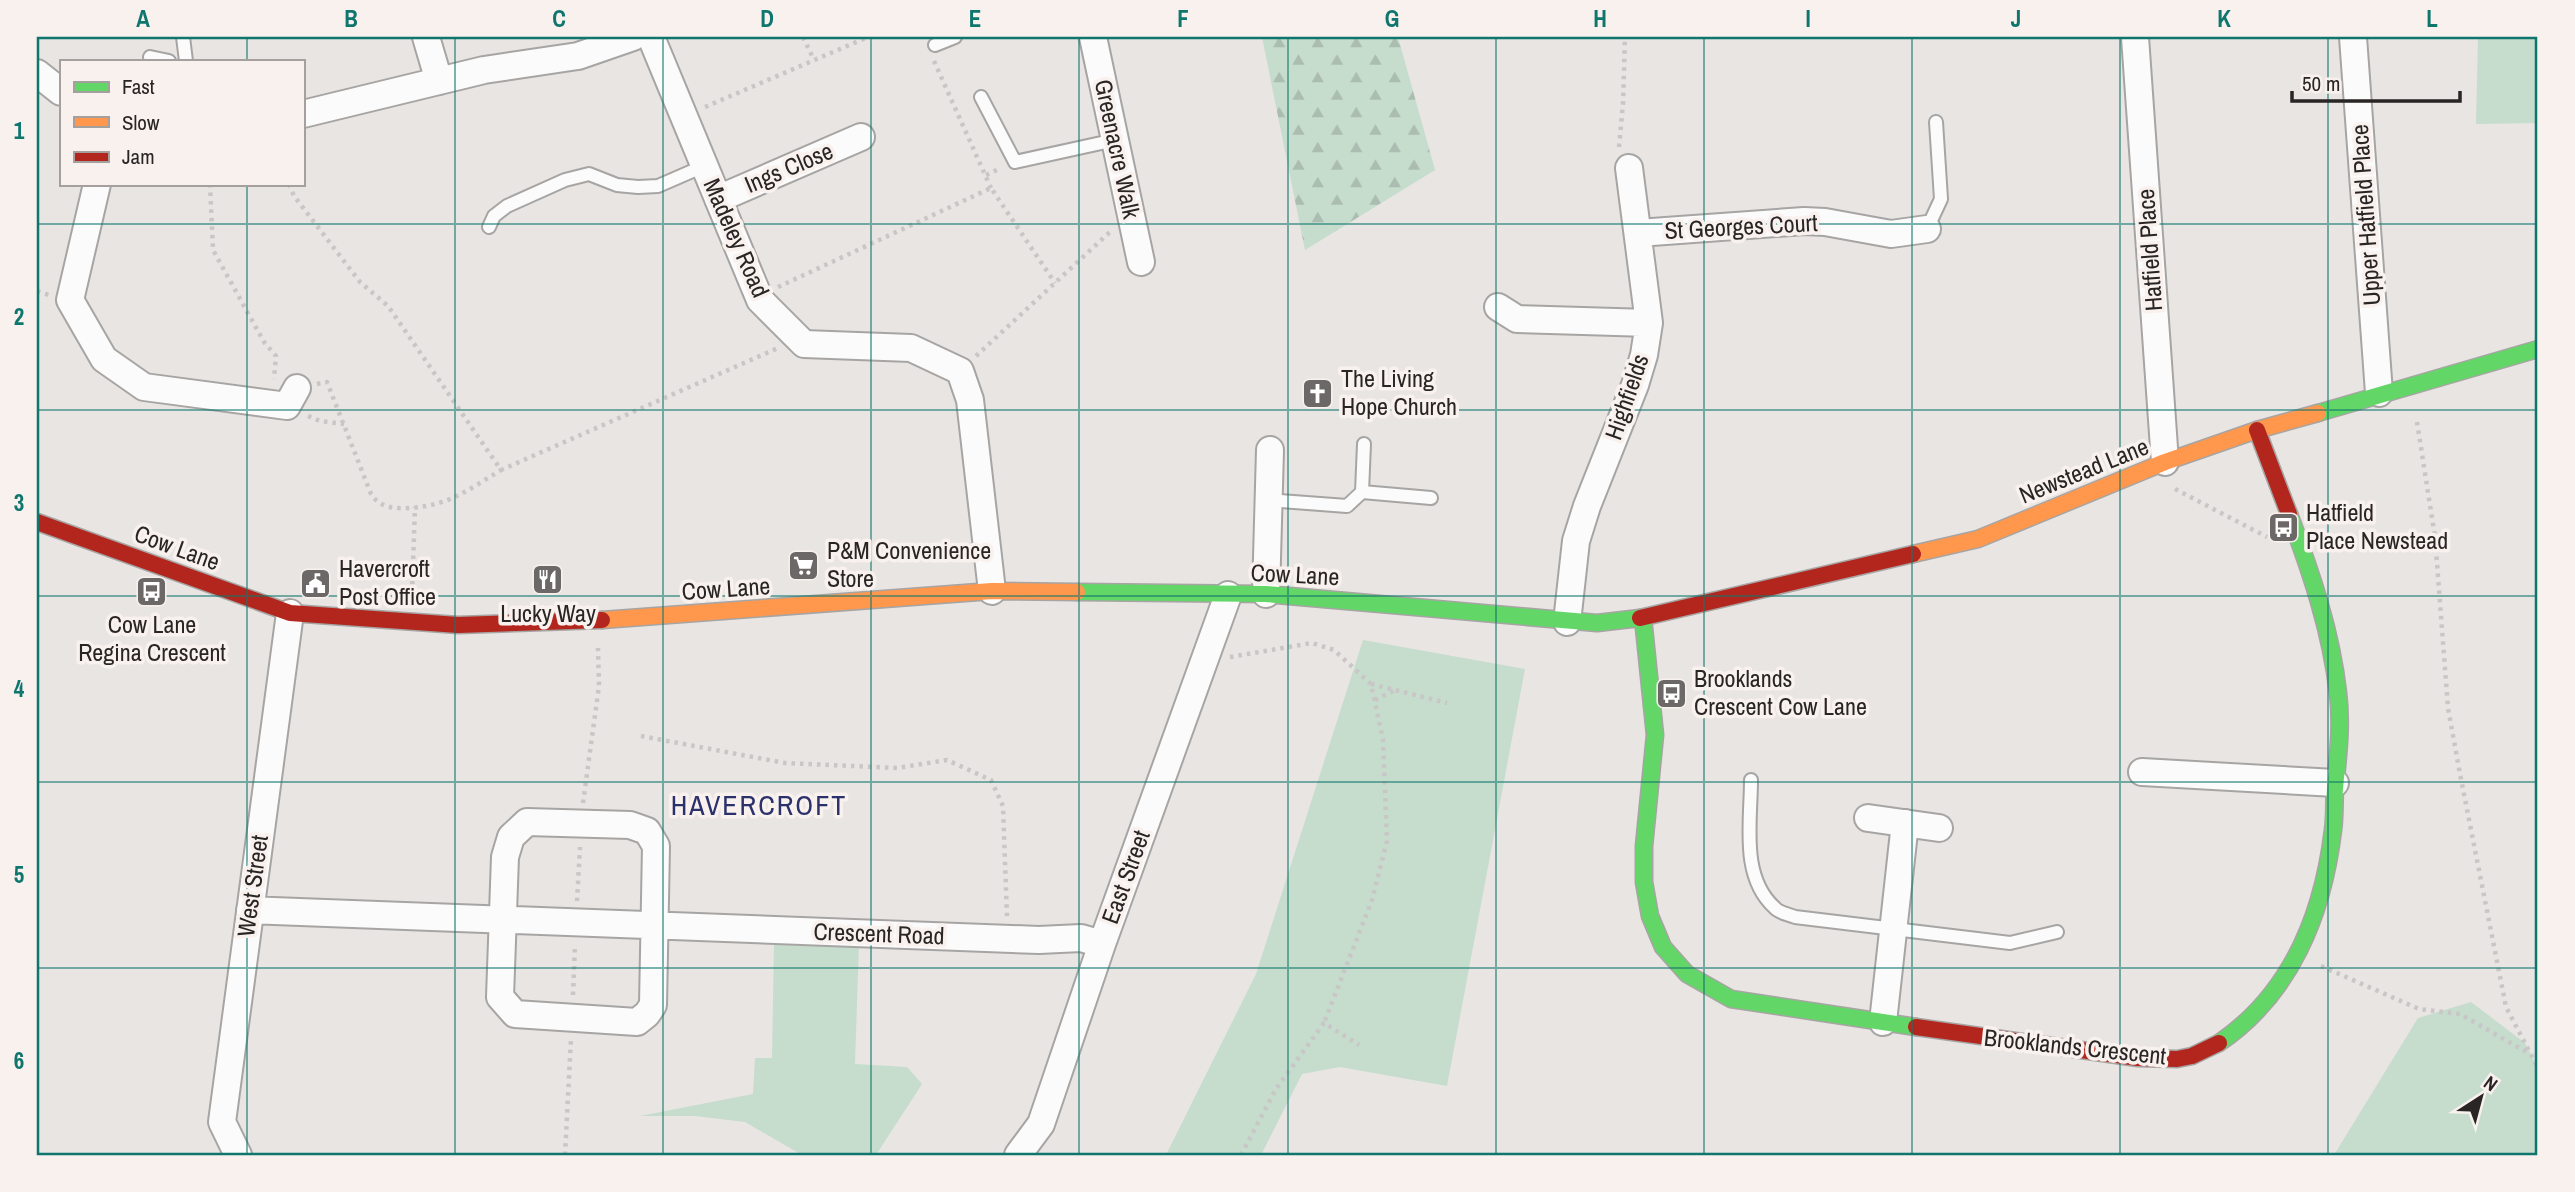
<svg xmlns="http://www.w3.org/2000/svg" width="2575" height="1192" viewBox="0 0 2575 1192" font-family="'Archivo Narrow',sans-serif">
	<defs>
		<pattern id="forest-firs" width="22" height="20" patternUnits="userSpaceOnUse" patternTransform="scale(1.75)"><rect width="22" height="20" fill="#c6dccd"/><path d="M5 1l3.5 6h-7zM16 11l3.5 6h-7z" fill="#aabdb0"/></pattern>
	</defs>
	<rect width="100%" height="100%" fill="#e8e5e3"/>
	<path fill="#c6dccd" d="M 2478,37 L 2538,37 L 2538,123 L 2476,124 Z
		M 1363,640 L 1525,669 L 1447,1086 L 1340,1067 L 1302,1074 L 1261,1155 L 1166,1155 L 1256,974 Z
		M 859,943 L 855,1064 L 907,1067 L 922,1084 L 876,1155 L 802,1155 L 745,1122 L 695,1116 L 640,1116 L 753,1094 L 755,1058 L 772,1058 L 774,944 Z
		M 2471,1002 L 2525,1043 L 2538,1068 L 2538,1155 L 2334,1155 L 2418,1018 Z"/>
	<path fill="url(#forest-firs)" d="M 1262,37 L 1398,37 L 1435,170 L 1305,250 Z"/>
	<g fill="none" stroke-linecap="round" stroke-linejoin="round">
		<defs>
			<path id="lane" d="M 183,37 L 186,61
				M 935,45 L 955,37
				M 150,57 L 169,61
				M 981,97 L 1015,162 L 1115,140
				M 489,227 L 494,216 L 507,206 L 565,180 L 589,174 L 617,185 L 638,187 L 658,186 L 704,166
				M 1927,229 L 1941,199 L 1936,122
				M 1364,444 L 1362,492 L 1431,498
				M 1268,500 L 1347,506 L 1362,492
				M 1751,780 C 1751,822 1740,877 1775,908 C 1779,913 1788,914 1795,917 L 2010,943 L 2057,932"/>
			<path id="street" d="M 426,37 L 439,81
				M 651,37 L 760,300 L 804,344 L 911,348 L 960,371 L 970,400 L 992,591
				M 1093,37 L 1141,262
				M 2135,37 L 2165,462
				M 2353,37 L 2379,393
				M 37,73 L 61,92
				M 303,114 L 484,70 L 578,56 L 633,37
				M 97,184 L 70,300 L 104,359 L 144,387 L 287,406 L 297,388
				M 718,199 L 861,137
				M 1638,233 L 1804,221 L 1825,222 L 1891,234 L 1927,229
				M 1498,307 L 1517,319 L 1649,323
				M 1266,594 L 1270,450
				M 1567,622 L 1576,541 L 1587,506 L 1635,385 L 1644,355 L 1649,323 L 1629,168
				M 2142,772 L 2335,783
				M 1868,818 L 1939,828
				M 527,822 L 630,825 L 647,831 L 656,846 L 653,1005 L 647,1014 L 637,1022 L 515,1014 L 500,997 L 505,857 L 511,837 Z
				M 250,910 L 1039,940 L 1081,938 L 1102,944
				M 1883,1022 L 1905,823
				M 238,1155 L 222,1122 L 290,613
				M 1018,1155 L 1041,1124 L 1102,944 L 1228,595"/>
			<path id="fast" d="M 2318,413 L 2538,349
				M 1077,592 L 1266,594 L 1597,623 L 1640,618
				M 1643,618 L 1655,735 L 1644,846 L 1644,882 L 1650,916 L 1663,947 L 1687,974 L 1731,999 L 1916,1027
				M 2219,1043 C 2291,994 2323,914 2333,830 C 2335,816 2334,802 2335,788 C 2338,756 2342,725 2338,693 C 2331,631 2311,572 2289,514"/>
			<path id="slow" d="M 1913,554 L 1978,539 L 2165,462 L 2257,430 L 2318,413
				M 602,620 L 992,591 L 1077,592"/>
			<path id="jam" d="M 2257,430 L 2289,514
				M 37,522 L 290,613 L 458,625 L 602,620
				M 1640,618 L 1913,554
				M 1916,1027 L 2138,1058 L 2177,1059 L 2192,1056 L 2219,1043"/>
		</defs>
		<use href="#lane" stroke="#a7a5a3" stroke-width="16"/>
		<use href="#street" stroke="#a7a5a3" stroke-width="30"/>
		<use href="#fast" stroke="#a7a5a3" stroke-width="19"/>
		<use href="#slow" stroke="#a7a5a3" stroke-width="19"/>
		<use href="#jam" stroke="#a7a5a3" stroke-width="19"/>
		<path stroke="#c8c6c6" stroke-width="4.5" stroke-dasharray="3.5 5" stroke-linecap="butt" d="M 803,37 L 814,60
			M 934,61 L 991,188
			M 705,107 L 868,37
			M 1619,147 L 1623,104 L 1625,37
			M 986,175 L 1001,168
			M 210,184 L 213,250 L 264,342 L 276,356 L 274,379
			M 289,184 L 294,196 L 360,282 L 388,306 L 501,470 L 778,348
			M 778,287 L 991,188 L 1055,283
			M 37,291 L 49,295
			M 976,356 L 1111,231
			M 317,384 L 327,382 L 371,494 C 380,508 395,509 410,508 C 450,505 468,490 501,470
			M 308,416 L 320,421 L 344,424
			M 2417,422 L 2435,537 L 2448,708 L 2460,774 L 2506,1007 L 2538,1068
			M 2175,489 L 2267,537
			M 412,593 L 415,507
			M 1230,657 L 1312,643 L 1334,650 L 1371,684 L 1383,740 L 1387,841 L 1372,900 L 1324,1023
			M 1371,684 L 1447,703
			M 1375,700 L 1395,690
			M 641,736 L 785,763 L 897,768 L 947,760 L 991,780 L 1003,806 L 1007,917
			M 583,803 L 599,686 L 598,648
			M 577,901 L 580,847
			M 2321,966 L 2419,1009 L 2460,1014 L 2530,1054
			M 573,995 L 575,945
			M 565,1155 L 571,1039
			M 1241,1155 L 1276,1089 L 1324,1023 L 1359,1045"/>
		<use href="#lane" stroke="#fcfbfb" stroke-width="12"/>
		<use href="#street" stroke="#fcfbfb" stroke-width="26"/>
		<use href="#fast" stroke="#63d668" stroke-width="16"/>
		<use href="#slow" stroke="#ff974d" stroke-width="16"/>
		<use href="#jam" stroke="#b3261e" stroke-width="16"/>
	</g>
	<path fill="none" stroke="#0f766e" stroke-width="2" stroke-opacity="0.55" d="M 247,37 L 247,61M 455,37 L 455,1155M 663,37 L 663,1155M 871,37 L 871,1155M 1079,37 L 1079,1155M 1288,37 L 1288,1155M 1496,37 L 1496,1155M 1704,37 L 1704,1155M 1912,37 L 1912,1155M 2120,37 L 2120,1155M 2328,37 L 2328,1155M 247,184 L 247,1155M 37,224 L 2538,224M 37,410 L 2538,410M 37,596 L 2538,596M 37,782 L 2538,782M 37,968 L 2538,968"/>
	<defs>
		<symbol id="church-square" viewBox="-11 -11 22 22"><rect x="-9" y="-9" width="18" height="18" rx="4" fill="#6b6867" stroke="#f9f1ee"/><path d="M-1.2-6h2.4v3.5h3.3v2.4h-3.3V6h-2.4V-.1h-3.3v-2.4h3.3Z" fill="#fff"/></symbol>
		<symbol id="bus-square" viewBox="-11 -11 22 22"><rect x="-9" y="-9" width="18" height="18" rx="4" fill="#6b6867" stroke="#f9f1ee"/><path d="M-5-6H5V4H4V6H2V4H-2V6H-4V4H-5ZM-3.5-4V0h7V-4ZM-3.5 1.2v1.5H-2V1.2ZM2 1.2v1.5H3.5V1.2Z" fill="#fff"/></symbol>
		<symbol id="supermarket-square" viewBox="-11 -11 22 22"><rect x="-9" y="-9" width="18" height="18" rx="4" fill="#6b6867" stroke="#f9f1ee"/><path d="M-6-5.5h2.5l.6 2H6L4.5 2H-2.5L-4.4-4H-6ZM-1.5 3.2a1.3 1.3 0 1 0 .1 0ZM3 3.2a1.3 1.3 0 1 0 .1 0Z" fill="#fff"/></symbol>
		<symbol id="restaurant-square" viewBox="-11 -11 22 22"><rect x="-9" y="-9" width="18" height="18" rx="4" fill="#6b6867" stroke="#f9f1ee"/><path d="M-5-6h1v4h1v-4h1v4h1v-4h1v5L-1.5 .5V6h-2V.5L-5-1ZM5-6V6H3V1.5H1.5Q1.5-4 5-6Z" fill="#fff"/></symbol>
		<symbol id="civic-square" viewBox="-11 -11 22 22"><rect x="-9" y="-9" width="18" height="18" rx="4" fill="#6b6867" stroke="#f9f1ee"/><path d="M-.6-6.5H3V-4.5H.6V-3L4-1V1h2V6H-6V1h2V-1L-.6-3ZM-1.2 2.5V6h2.4V2.5Z" fill="#fff"/></symbol>
	</defs>
	<g fill-rule="evenodd">
		<use href="#church-square" x="1300" y="376" width="35" height="35"/>
		<use href="#bus-square" x="2266" y="510" width="35" height="35"/>
		<use href="#supermarket-square" x="786" y="548" width="35" height="35"/>
		<use href="#restaurant-square" x="530" y="562" width="35" height="35"/>
		<use href="#civic-square" x="298" y="566" width="35" height="35"/>
		<use href="#bus-square" x="134" y="574" width="35" height="35"/>
		<use href="#bus-square" x="1654" y="676" width="35" height="35"/>
	</g>
	<g text-anchor="middle" stroke-width="7" stroke-linejoin="round" paint-order="stroke">
		<g font-size="24" fill="#282524" stroke="#f9f1ee">
			<text transform="translate(1117 149) rotate(78)" y="8">Greenacre Walk</text>
			<text transform="translate(789 168) rotate(-23)" y="8">Ings Close</text>
			<text transform="translate(2366 215) rotate(-94)" y="8">Upper Hatfield Place</text>
			<text transform="translate(1741 227) rotate(-3)" y="8">St Georges Court</text>
			<text transform="translate(736 238) rotate(66)" y="8">Madeley Road</text>
			<text transform="translate(2150 250) rotate(-94)" y="8">Hatfield Place</text>
			<text transform="translate(1627 397) rotate(-71)" y="8">Highfields</text>
			<text transform="translate(2084 471) rotate(-22)" y="8">Newstead Lane</text>
			<text transform="translate(177 548) rotate(20)" y="8">Cow Lane</text>
			<text transform="translate(1295 575) rotate(3)" y="8">Cow Lane</text>
			<text transform="translate(726 589) rotate(-4)" y="8">Cow Lane</text>
			<text transform="translate(1126 877) rotate(-70)" y="8">East Street</text>
			<text transform="translate(253 886) rotate(-82)" y="8">West Street</text>
			<text transform="translate(879 934) rotate(2)" y="8">Crescent Road</text>
			<text transform="translate(2075 1047) rotate(6)" y="8">Brooklands Crescent</text>
		</g>
		<g font-size="24" fill="#282524" stroke="#f9f1ee" text-anchor="start">
			<text x="1341" y="387">The Living<tspan x="1341" dy="28">Hope Church</tspan></text>
			<text x="2306" y="521">Hatfield<tspan x="2306" dy="28">Place Newstead</tspan></text>
			<text x="827" y="559">P&amp;M Convenience<tspan x="827" dy="28">Store</tspan></text>
			<text x="339" y="577">Havercroft<tspan x="339" dy="28">Post Office</tspan></text>
			<text x="548" y="622" text-anchor="middle">Lucky Way</text>
			<text x="152" y="633" text-anchor="middle">Cow Lane<tspan x="152" dy="28">Regina Crescent</tspan></text>
			<text x="1694" y="687">Brooklands<tspan x="1694" dy="28">Crescent Cow Lane</tspan></text>
		</g>
		<g font-size="28" letter-spacing="2" fill="#2b316b" stroke="#f9f1ee">
			<text x="759" y="815">HAVERCROFT</text>
		</g>
	</g>
	<rect width="2575" height="1192" fill="none" stroke="#f9f1ee" stroke-width="77"/>
	<rect x="60" y="60" width="245" height="126" fill="#f9f1ee" stroke="#a59f9d" stroke-width="2"/>
	<rect x="74" y="82" width="35" height="10" fill="#63d668" stroke="#a59f9d" stroke-width="2"/>
	<text x="122" y="94" font-size="21" fill="#282524">Fast</text>
	<rect x="74" y="117" width="35" height="10" fill="#ff974d" stroke="#a59f9d" stroke-width="2"/>
	<text x="122" y="130" font-size="21" fill="#282524">Slow</text>
	<rect x="74" y="152" width="35" height="10" fill="#b3261e" stroke="#a59f9d" stroke-width="2"/>
	<text x="122" y="164" font-size="21" fill="#282524">Jam</text>
	<g transform="translate(2481 1097) rotate(36)" stroke="#f9f1ee" stroke-width="5" paint-order="stroke">
	<path d="M0-5L12 26L0 18L-12 26Z" fill="#282524"/>
	<text y="-10" font-size="19" font-weight="bold" text-anchor="middle" fill="#282524">N</text>
	</g>
	<path d="M2292 91v10h168v-10" fill="none" stroke="#282524" stroke-width="3.5"/>
	<text x="2302" y="91" font-size="21" fill="#282524" stroke="#f9f1ee" stroke-width="5" paint-order="stroke">50 m</text>
	<rect x="38" y="38" width="2498" height="1116" fill="none" stroke="#0f766e" stroke-width="2.5"/>
	<g font-size="23" text-anchor="middle" font-weight="bold" fill="#0f766e">
		<text x="143" y="27">A</text>
		<text x="351" y="27">B</text>
		<text x="559" y="27">C</text>
		<text x="767" y="27">D</text>
		<text x="975" y="27">E</text>
		<text x="1183" y="27">F</text>
		<text x="1392" y="27">G</text>
		<text x="1600" y="27">H</text>
		<text x="1808" y="27">I</text>
		<text x="2016" y="27">J</text>
		<text x="2224" y="27">K</text>
		<text x="2432" y="27">L</text>
		<text x="19" y="139">1</text>
		<text x="19" y="325">2</text>
		<text x="19" y="511">3</text>
		<text x="19" y="697">4</text>
		<text x="19" y="883">5</text>
		<text x="19" y="1069">6</text>
	</g>
</svg>
